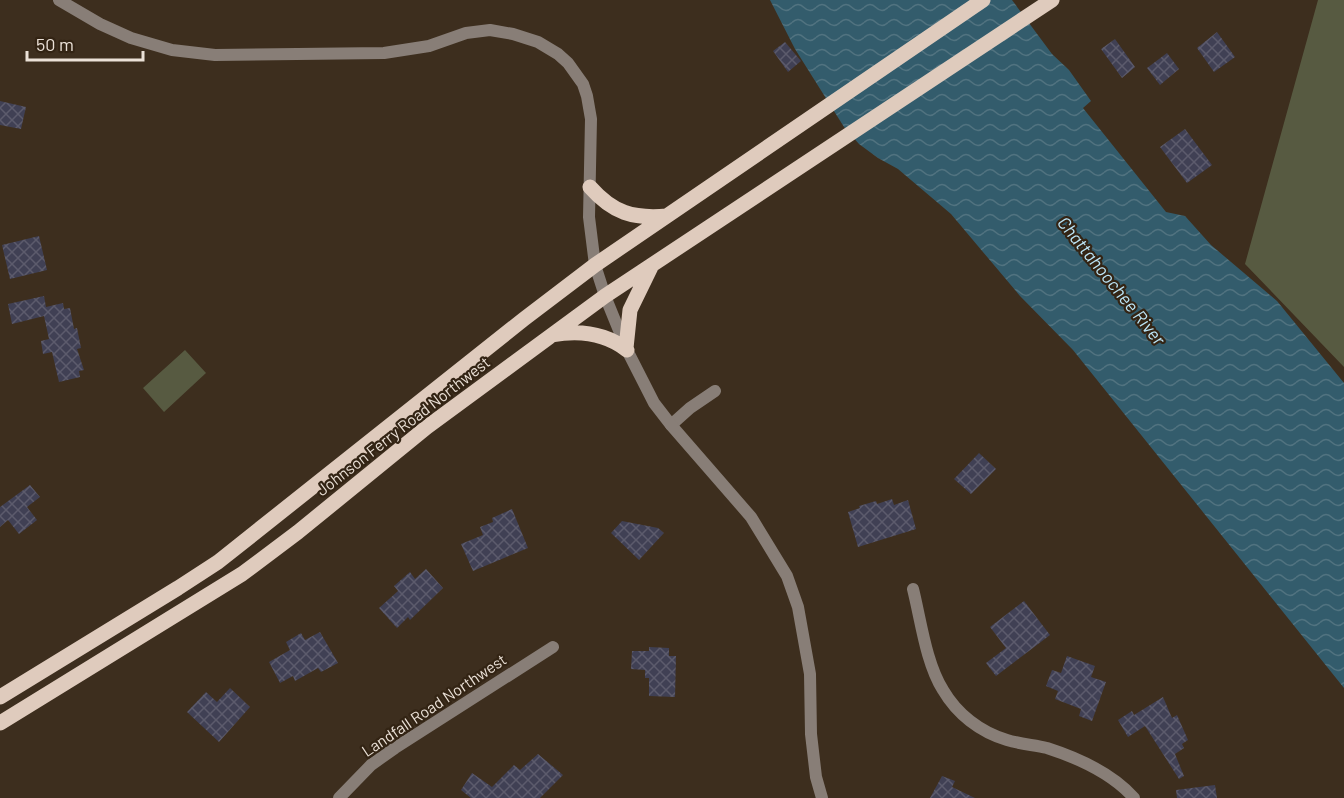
<svg xmlns="http://www.w3.org/2000/svg" width="1344" height="798" viewBox="0 0 1344 798" font-family="Barlow,sans-serif">
	<defs>
		<pattern id="water-waves" width="16" height="10" patternUnits="userSpaceOnUse" patternTransform="scale(1.5)"><rect width="16" height="10" fill="#335c6c"/><path d="M0 5q4-4 8 0t8 0" fill="none" stroke="#517380"/></pattern>
		<pattern id="building-cross-hatch" width="8" height="8" patternUnits="userSpaceOnUse" patternTransform="scale(1.5)"><rect width="8" height="8" fill="#404054"/><path d="M0 0l8 8M0 8l8-8" fill="none" stroke="#5c5b6c"/></pattern>
	</defs>
	<rect width="100%" height="100%" fill="#3d2e1e"/>
	<path fill="#575a41" d="M 1318,0 L 1344,0 L 1344,367 L 1245,264 Z
		M 185,350 L 206,373 L 164,412 L 143,388 Z"/>
	<path fill="url(#water-waves)" d="M 770,0 L 1012,0 L 1052,54 L 1069,70 L 1091,101 L 1083,108 L 1166,212 L 1185,216 L 1211,245 L 1277,301 L 1344,383 L 1344,688 L 1073,350 L 1020,296 L 951,214 L 898,169 L 878,158 L 859,144 L 844,127 L 795,49 Z"/>
	<path fill="url(#building-cross-hatch)" d="M 1217,32 L 1235,57 L 1214,72 L 1197,48 Z
		M 1115,39 L 1135,67 L 1122,78 L 1101,49 Z
		M 785,42 L 801,61 L 788,72 L 773,51 Z
		M 1167,53 L 1179,69 L 1160,85 L 1147,68 Z
		M 0,101 L 26,107 L 21,129 L 0,125 Z
		M 1185,129 L 1212,165 L 1187,183 L 1160,147 Z
		M 39,236 L 47,270 L 10,279 L 2,245 Z
		M 44,296 L 46,307 L 63,303 L 64,309 L 70,308 L 74,329 L 77,328 L 81,348 L 77,349 L 84,370 L 79,371 L 80,377 L 59,382 L 52,352 L 43,354 L 41,341 L 49,339 L 44,316 L 12,324 L 8,304 Z
		M 979,453 L 996,469 L 971,494 L 954,479 Z
		M 30,485 L 40,497 L 27,507 L 37,520 L 19,534 L 8,520 L 0,527 L 0,507 Z
		M 892,499 L 894,505 L 908,500 L 916,529 L 858,547 L 848,512 L 860,508 L 859,506 L 876,501 L 877,504 Z
		M 512,509 L 528,548 L 473,571 L 461,544 L 483,535 L 480,527 L 493,522 L 492,518 Z
		M 622,521 L 658,528 L 664,533 L 639,560 L 611,533 Z
		M 426,569 L 443,588 L 410,620 L 408,617 L 397,628 L 379,608 L 398,591 L 394,586 L 410,572 L 415,579 Z
		M 1024,601 L 1050,635 L 996,676 L 986,663 L 1006,648 L 990,627 Z
		M 320,632 L 338,663 L 321,672 L 318,668 L 295,681 L 293,676 L 280,683 L 269,662 L 290,650 L 286,642 L 301,633 L 305,640 Z
		M 649,647 L 669,648 L 669,656 L 676,656 L 675,697 L 649,696 L 649,678 L 645,678 L 645,670 L 631,669 L 632,651 L 649,651 Z
		M 1067,656 L 1095,666 L 1091,677 L 1106,682 L 1092,721 L 1079,716 L 1081,709 L 1055,699 L 1058,691 L 1046,686 L 1052,670 L 1061,673 Z
		M 230,688 L 250,707 L 219,742 L 187,712 L 206,692 L 217,702 Z
		M 1163,697 L 1172,718 L 1177,715 L 1188,740 L 1182,744 L 1184,748 L 1175,754 L 1184,776 L 1179,779 L 1145,726 L 1128,737 L 1118,720 L 1132,711 L 1134,715 Z
		M 538,754 L 563,775 L 540,798 L 471,798 L 461,790 L 472,773 L 492,787 L 514,765 L 520,770 Z
		M 942,776 L 955,781 L 952,787 L 975,798 L 930,798 Z
		M 1215,785 L 1217,798 L 1177,798 L 1176,790 Z"/>
	<g fill="none" stroke-linecap="round" stroke-linejoin="round">
		<path stroke="#887e77" stroke-width="12" d="M 671,425 L 690,408 L 715,391
			M 913,589 C 921,621 926,663 943,690 C 957,714 980,732 1007,740 C 1020,744 1034,745 1047,748 C 1078,758 1112,773 1134,798
			M 339,798 L 371,765 L 395,748 L 553,647"/>
		<path stroke="#887e77" stroke-width="12" d="M 59,0 L 100,24 L 131,38 L 172,50 L 215,55 L 384,53 L 429,46 L 466,33 L 490,30 L 513,34 L 538,42 L 558,54 L 568,63 L 583,84 L 587,96 L 591,119 L 589,217 L 595,265 L 605,296 L 627,350 L 654,403 L 671,425 L 751,517 L 787,576 L 798,607 L 810,674 L 811,734 L 816,777 L 822,798"/>
		<path stroke="#dfcbbd" stroke-width="15" d="M 590,187 C 613,213 633,219 667,216
			M 552,335 C 579,330 605,333 627,350
			M 626,348 L 630,310 L 651,267
			M 0,697 L 178,588 L 218,562 L 524,319 L 595,265 L 983,0
			M 0,723 L 242,574 L 298,532 L 427,427 L 605,296 L 1052,0"/>
	</g>
	<g text-anchor="middle" stroke-width="4.5" stroke-linejoin="round" paint-order="stroke">
		<g font-size="16" fill="#ebe1d7" stroke="#332414">
			<text transform="translate(403 426) rotate(-38)" y="6">Johnson Ferry Road Northwest</text>
			<text transform="translate(434 705) rotate(-34)" y="6">Landfall Road Northwest</text>
		</g>
		<g font-size="18" font-style="italic" fill="#bce6f8" stroke="#332414">
			<text transform="translate(1111 281) rotate(51)" y="6">Chattahoochee River</text>
		</g>
	</g>
	<path d="M27 51v9h116v-9" fill="none" stroke="#ebe1d7" stroke-width="3"/>
	<text x="36" y="51" font-size="18" fill="#ebe1d7" stroke="#332414" stroke-width="4.5" paint-order="stroke">50 m</text>
</svg>
